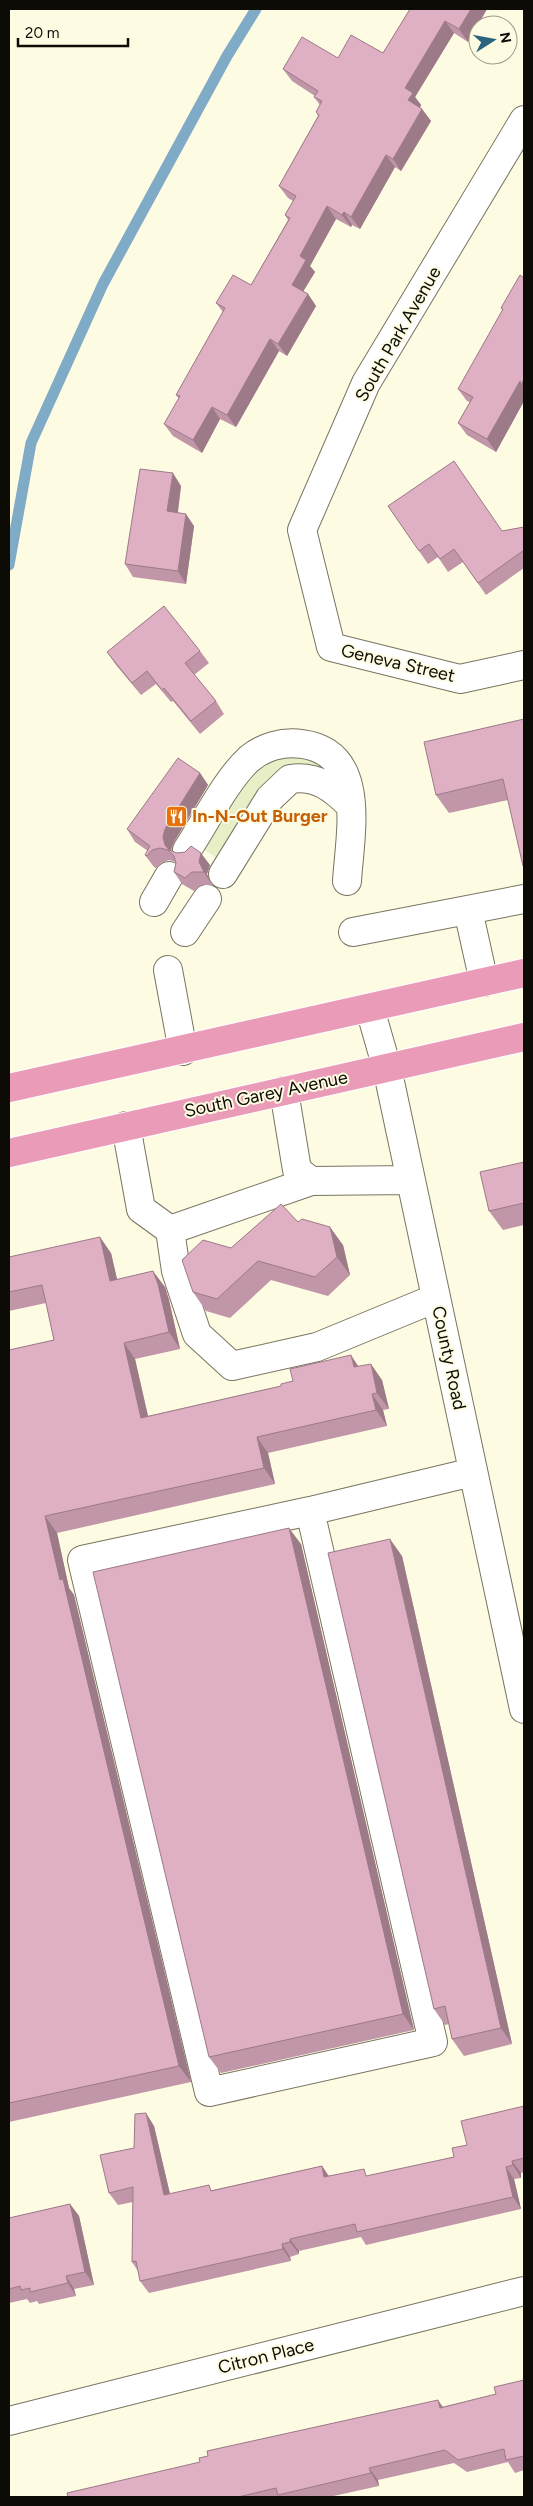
<svg xmlns="http://www.w3.org/2000/svg" width="533" height="2506" viewBox="0 0 533 2506" font-family="Figtree,sans-serif">
	<rect width="100%" height="100%" fill="#fefbe3"/>
	<path fill="#e7efc6" d="M 292,757 L 323,764 L 325,771 L 303,771 L 224,863 L 199,846 L 253,769 L 271,760 Z"/>
	<g fill="none" stroke-linecap="round" stroke-linejoin="round">
		<path stroke="#7fabc7" stroke-width="11" d="M 9,565 L 31,443 L 103,284 L 227,56 L 256,9"/>
		<defs>
			<path id="minor" d="M 524,120 L 366,383 L 302,530 L 331,647 L 460,679 L 524,665
				M 187,850 C 205,823 226,780 249,759 C 263,747 283,741 302,744 C 368,753 350,833 347,881
				M 223,874 L 270,798 L 290,779 C 317,775 333,788 351,806
				M 154,902 L 169,876
				M 468,910 L 484,982
				M 185,932 L 207,899
				M 353,932 L 524,899
				M 168,970 L 183,1051
				M 370,1009 L 387,1068 L 524,1709
				M 284,1091 L 297,1170 L 311,1181 L 410,1180
				M 126,1126 L 141,1209 L 170,1230 L 311,1181
				M 170,1230 L 176,1271 L 197,1334 L 232,1366 L 317,1347 L 436,1298
				M 310,1511 L 433,2042 L 209,2092 L 82,1560 L 310,1511 L 473,1472
				M 9,2421 L 524,2291"/>
			<path id="major" d="M 9,1088 L 524,973
				M 9,1153 L 524,1037"/>
		</defs>
		<use href="#minor" stroke="#787460" stroke-width="30"/>
		<use href="#major" stroke="#fff" stroke-width="30"/>
		<use href="#minor" stroke="#fff" stroke-width="28"/>
		<use href="#major" stroke="#ea9bb7" stroke-width="28"/>
	</g>
	<path fill="#c096a8" d="M 410,9 L 487,9 L 468,42 L 454,33 L 415,97 L 421,105 L 420,108 L 422,109 L 431,121 L 401,171 L 395,167 L 360,229 L 352,225 L 351,227 L 336,219 L 310,266 L 315,272 L 303,291 L 308,294 L 316,306 L 287,356 L 279,351 L 236,427 L 220,419 L 202,453 L 173,436 L 164,424 L 179,399 L 176,395 L 223,312 L 216,303 L 251,285 L 288,220 L 285,215 L 293,201 L 288,198 L 279,186 L 318,116 L 316,112 L 320,105 L 314,97 L 315,96 L 292,81 L 283,69 L 338,58 L 383,53 Z
		M 524,278 L 524,401 L 496,452 L 467,435 L 458,423 L 470,402 L 467,401 L 458,389 L 503,310 L 501,308 Z
		M 181,486 L 178,513 L 194,526 L 186,584 L 133,577 L 125,564 Z
		M 388,506 L 502,531 L 524,527 L 524,568 L 486,595 L 463,562 L 448,572 L 438,557 L 428,564 Z
		M 200,651 L 209,663 L 194,675 L 216,701 L 224,714 L 200,734 L 173,701 L 171,702 L 156,684 L 141,695 L 116,665 L 107,652 Z
		M 524,719 L 524,868 L 508,800 L 449,813 L 436,795 Z
		M 200,773 L 208,785 L 174,842 L 171,850 L 172,851 L 210,865 L 207,874 L 212,885 L 201,885 L 194,891 L 182,884 L 174,872 L 176,862 L 169,860 L 161,863 L 156,868 L 154,867 L 145,855 L 148,851 L 135,842 L 127,829 Z
		M 524,1162 L 524,1225 L 503,1230 L 489,1211 Z
		M 298,1222 L 343,1245 L 350,1275 L 328,1296 L 271,1280 L 230,1318 L 206,1311 L 193,1292 Z
		M 111,1253 L 117,1279 L 165,1287 L 169,1300 L 180,1349 L 135,1359 L 148,1416 L 281,1386 L 359,1366 L 382,1380 L 389,1409 L 383,1410 L 387,1426 L 268,1453 L 275,1484 L 57,1533 L 69,1588 L 74,1595 L 191,2082 L 9,2122 L 9,1350 L 54,1340 L 46,1303 L 9,1311 L 9,1257 Z
		M 301,1544 L 414,2030 L 221,2073 L 209,2057 Z
		M 402,1556 L 512,2044 L 464,2056 L 452,2039 L 449,2024 L 445,2025 L 434,2009 Z
		M 524,2106 L 524,2172 L 521,2173 L 521,2178 L 514,2179 L 521,2209 L 366,2245 L 361,2237 L 299,2251 L 299,2254 L 290,2257 L 291,2261 L 149,2293 L 140,2281 L 138,2271 L 132,2262 L 133,2202 L 118,2205 L 109,2193 L 134,2148 L 154,2126 L 170,2194 L 213,2190 L 322,2166 L 329,2176 L 369,2176 L 454,2157 L 467,2145 Z
		M 70,2204 L 79,2216 L 94,2285 L 74,2289 L 76,2296 L 39,2304 L 37,2301 L 30,2303 L 27,2299 L 9,2303 L 9,2218 Z
		M 524,2380 L 524,2470 L 515,2473 L 508,2462 L 467,2472 L 454,2463 L 378,2480 L 379,2486 L 329,2497 L 68,2497 L 496,2394 Z"/>
	<path fill="#9c7a88" d="M 471,9 L 487,9 L 468,42 L 459,29 Z
		M 445,21 L 454,33 L 415,97 L 421,105 L 417,113 L 408,100 L 405,88 Z
		M 422,109 L 431,121 L 401,171 L 393,159 Z
		M 386,155 L 395,167 L 360,229 L 351,217 Z
		M 327,206 L 336,219 L 310,266 L 315,272 L 300,297 L 292,285 L 300,256 Z
		M 344,212 L 352,225 L 351,227 L 342,215 Z
		M 308,294 L 316,306 L 287,356 L 278,344 Z
		M 270,339 L 279,351 L 236,427 L 227,415 Z
		M 524,379 L 524,401 L 496,452 L 487,439 L 520,381 Z
		M 212,407 L 220,419 L 202,453 L 193,440 Z
		M 173,473 L 181,486 L 176,524 L 167,511 Z
		M 186,514 L 194,526 L 186,584 L 178,571 Z
		M 200,773 L 208,785 L 174,842 L 171,850 L 173,855 L 165,845 L 163,837 L 165,829 Z
		M 201,853 L 210,865 L 207,874 L 212,885 L 204,872 L 199,862 Z
		M 330,1227 L 343,1245 L 350,1275 L 337,1257 Z
		M 100,1237 L 111,1253 L 121,1297 L 110,1281 Z
		M 153,1271 L 165,1287 L 169,1300 L 180,1349 L 169,1332 Z
		M 124,1343 L 135,1359 L 152,1434 L 141,1418 Z
		M 351,1355 L 362,1372 L 354,1367 Z
		M 371,1364 L 382,1380 L 389,1409 L 377,1393 Z
		M 372,1394 L 383,1410 L 387,1426 L 376,1410 Z
		M 257,1437 L 268,1453 L 275,1484 L 264,1468 Z
		M 45,1516 L 57,1533 L 69,1588 L 74,1595 L 191,2082 L 179,2066 L 60,1580 Z
		M 289,1528 L 301,1544 L 414,2030 L 403,2014 Z
		M 390,1539 L 402,1556 L 512,2044 L 501,2028 Z
		M 146,2113 L 154,2126 L 173,2207 L 164,2195 Z
		M 512,2161 L 521,2173 L 521,2178 L 513,2165 Z
		M 322,2166 L 330,2179 L 324,2177 Z
		M 506,2167 L 514,2179 L 521,2209 L 513,2197 Z
		M 70,2204 L 79,2216 L 94,2285 L 85,2272 Z
		M 290,2239 L 299,2251 L 299,2254 L 290,2242 Z
		M 282,2244 L 290,2257 L 291,2261 L 283,2249 Z
		M 66,2276 L 74,2289 L 76,2296 L 68,2283 Z
		M 438,2400 L 447,2413 L 440,2408 Z
		M 369,2468 L 378,2480 L 379,2486 L 371,2473 Z"/>
	<path fill="#dfafc3" stroke="#9c7a88" d="M 410,9 L 471,9 L 459,29 L 445,21 L 405,88 L 413,93 L 408,100 L 422,109 L 393,159 L 386,155 L 351,217 L 344,212 L 342,215 L 327,206 L 300,256 L 306,260 L 292,285 L 308,294 L 278,344 L 270,339 L 227,415 L 212,407 L 193,440 L 164,424 L 180,396 L 176,395 L 225,308 L 216,303 L 233,275 L 251,285 L 290,218 L 285,215 L 296,196 L 279,186 L 319,115 L 316,112 L 322,101 L 314,97 L 318,91 L 283,69 L 302,37 L 338,58 L 351,35 L 383,53 Z
		M 520,275 L 524,278 L 524,379 L 521,385 L 520,381 L 487,439 L 458,423 L 473,397 L 458,389 L 503,309 L 501,308 Z
		M 454,461 L 502,531 L 524,527 L 524,550 L 478,583 L 454,549 L 440,559 L 429,544 L 419,551 L 388,506 Z
		M 140,469 L 173,473 L 167,511 L 186,514 L 178,571 L 125,564 Z
		M 164,606 L 200,651 L 185,663 L 216,701 L 191,721 L 164,688 L 162,690 L 147,671 L 132,683 L 107,652 Z
		M 524,719 L 524,866 L 523,866 L 503,779 L 436,795 L 424,742 Z
		M 178,758 L 200,773 L 165,829 L 163,837 L 165,845 L 169,850 L 177,853 L 185,852 L 191,846 L 201,853 L 199,862 L 204,872 L 192,872 L 185,878 L 174,872 L 176,863 L 174,856 L 168,850 L 160,848 L 152,850 L 147,856 L 145,855 L 150,846 L 127,829 Z
		M 524,1162 L 524,1203 L 489,1211 L 480,1172 Z
		M 281,1204 L 298,1222 L 302,1219 L 330,1227 L 337,1257 L 315,1277 L 258,1261 L 217,1299 L 193,1292 L 182,1260 L 203,1240 L 231,1248 Z
		M 100,1237 L 110,1281 L 153,1271 L 158,1284 L 169,1332 L 124,1343 L 141,1418 L 281,1386 L 281,1384 L 293,1381 L 290,1369 L 351,1355 L 354,1367 L 371,1364 L 377,1393 L 372,1394 L 376,1410 L 257,1437 L 264,1468 L 45,1516 L 60,1580 L 63,1579 L 179,2066 L 9,2103 L 9,1350 L 54,1340 L 42,1285 L 9,1292 L 9,1257 Z
		M 289,1528 L 403,2014 L 209,2057 L 93,1572 Z
		M 390,1539 L 501,2028 L 452,2039 L 445,2006 L 434,2009 L 328,1553 Z
		M 524,2106 L 524,2158 L 512,2161 L 513,2165 L 506,2167 L 513,2197 L 357,2232 L 355,2224 L 290,2239 L 290,2242 L 282,2244 L 283,2249 L 140,2281 L 136,2261 L 132,2262 L 133,2187 L 109,2193 L 100,2155 L 134,2148 L 135,2114 L 146,2113 L 164,2195 L 209,2185 L 211,2191 L 322,2166 L 324,2177 L 364,2169 L 366,2176 L 454,2157 L 452,2148 L 467,2145 L 461,2121 Z
		M 70,2204 L 85,2272 L 66,2276 L 68,2283 L 30,2292 L 30,2288 L 21,2290 L 20,2286 L 9,2289 L 9,2218 Z
		M 524,2380 L 524,2456 L 506,2460 L 504,2449 L 458,2460 L 445,2450 L 369,2468 L 371,2473 L 278,2495 L 276,2488 L 238,2497 L 68,2497 L 67,2493 L 200,2462 L 199,2458 L 208,2456 L 207,2451 L 438,2400 L 440,2408 L 496,2394 L 494,2387 Z"/>
	<defs>
		<symbol id="restaurant-square" viewBox="-11 -11 22 22"><rect x="-9" y="-9" width="18" height="18" rx="4" fill="#e8710a" stroke="#fefbe3"/><path d="M-5-6h1v4h1v-4h1v4h1v-4h1v5L-1.5 .5V6h-2V.5L-5-1ZM5-6V6H3V1.5H1.5Q1.5-4 5-6Z" fill="#fff"/></symbol>
	</defs>
	<g fill-rule="evenodd">
		<use href="#restaurant-square" x="164" y="804" width="25" height="25"/>
	</g>
	<g text-anchor="middle" stroke-width="4" stroke-linejoin="round" paint-order="stroke">
		<g font-size="18" fill="#0d0b05" stroke="#fefbe3">
			<text transform="translate(398 334) rotate(-60)" y="6">South Park Avenue</text>
			<text transform="translate(398 663) rotate(13)" y="6">Geneva Street</text>
			<text transform="translate(266 1094) rotate(-12)" y="6">South Garey Avenue</text>
			<text transform="translate(449 1358) rotate(78)" y="6">County Road</text>
			<text transform="translate(266 2356) rotate(-14)" y="6">Citron Place</text>
		</g>
		<g font-size="18" font-weight="bold" fill="#c56008" stroke="#fefbe3" text-anchor="start">
			<text x="192" y="822">In-N-Out Burger</text>
		</g>
	</g>
	<rect width="533" height="2506" fill="none" stroke="#0d0b05" stroke-width="20"/>
	<g transform="translate(493 40) rotate(79)"><circle r="24" fill="#fefbe3" stroke="#9e9b8a"/>
	<path d="M0-4L9 19L0 12L-9 19Z" fill="#2b647e"/>
	<text y="-8" font-size="14" font-weight="bold" text-anchor="middle" fill="#0d0b05">N</text>
	</g>
	<path d="M18 38v8h110v-8" fill="none" stroke="#0d0b05" stroke-width="2.5"/>
	<text x="25" y="38" font-size="15" fill="#0d0b05" stroke="#fefbe3" stroke-width="4" paint-order="stroke">20 m</text>
</svg>
